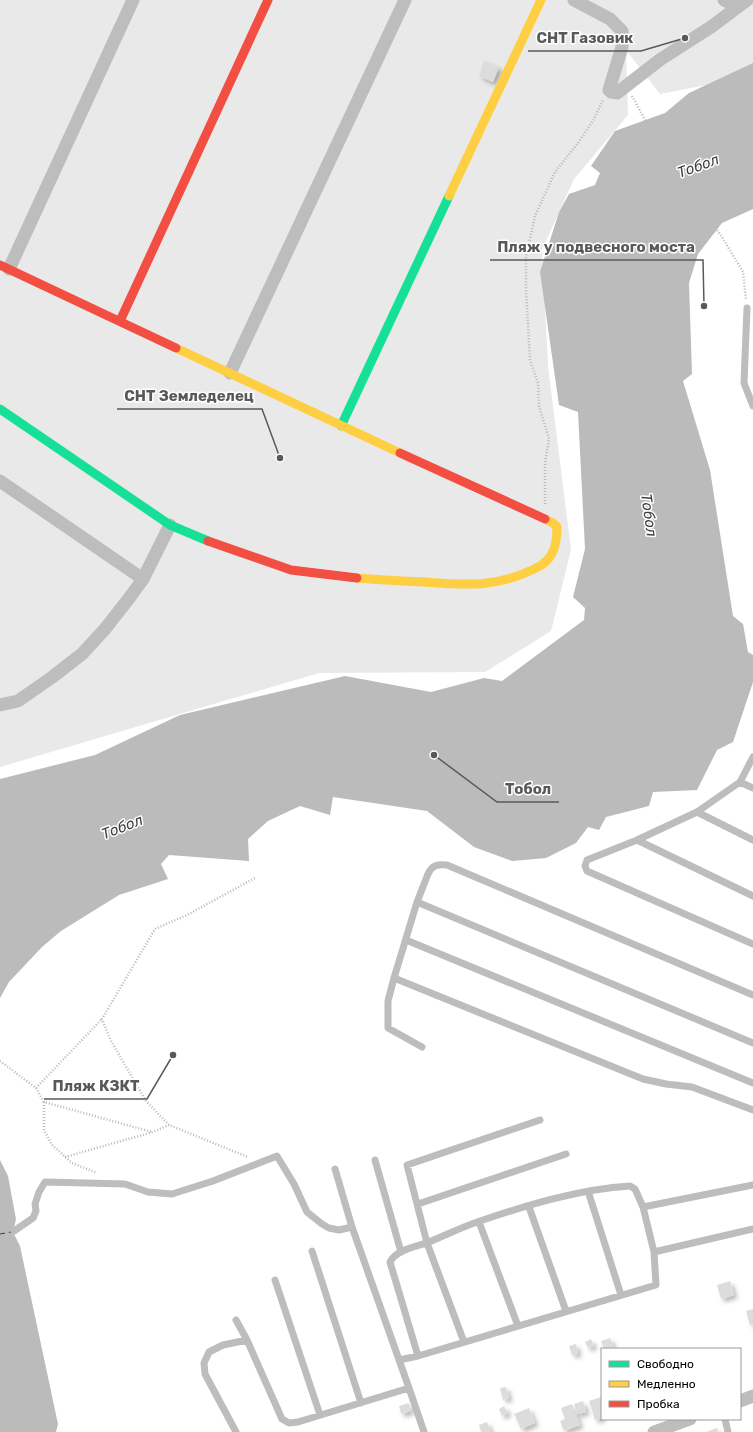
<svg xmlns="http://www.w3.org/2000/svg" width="753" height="1432" viewBox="0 0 753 1432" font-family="Rubik,sans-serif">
	<defs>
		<filter id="shadow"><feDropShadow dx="3.5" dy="3.5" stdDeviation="2" flood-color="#0004"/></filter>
	</defs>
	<rect width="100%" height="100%" fill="#fff"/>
	<path fill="#e9e9e9" d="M 0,0 L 753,0 L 753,76 L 660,94 L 626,50 L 628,115 L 574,179 L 542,250 L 548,366 L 571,550 L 551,631 L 485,672 L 319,673 L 0,767 Z"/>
	<path fill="#bbb" d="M 753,63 L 753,209 L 722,223 L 698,254 L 689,283 L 692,374 L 683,381 L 710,470 L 733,616 L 743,624 L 748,652 L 753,655 L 753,682 L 733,742 L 717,750 L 697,790 L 653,792 L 649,806 L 606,817 L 599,830 L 588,827 L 576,843 L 546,858 L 512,861 L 474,847 L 427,811 L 333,797 L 330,815 L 300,806 L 268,821 L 248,839 L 249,861 L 169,855 L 161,864 L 168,879 L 119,895 L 61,931 L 42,947 L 9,982 L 0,998 L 0,779 L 95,755 L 180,715 L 345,676 L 431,692 L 484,678 L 502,681 L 584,620 L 585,608 L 573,597 L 585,549 L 578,412 L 559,405 L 540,272 L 559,212 L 569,194 L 595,185 L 600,173 L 591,166 L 615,131 L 665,113 L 689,93 Z
		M 0,1160 L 8,1176 L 16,1219 L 13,1232 L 20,1246 L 58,1424 L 56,1432 L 0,1432 Z"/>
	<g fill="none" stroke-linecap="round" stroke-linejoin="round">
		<path stroke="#3f3f3f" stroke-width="1" stroke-dasharray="5 4" stroke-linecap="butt" d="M 0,1234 L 11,1232"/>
	</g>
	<path fill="#dcdcdc" filter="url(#shadow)" d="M 484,61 L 499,67 L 493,82 L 479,76 Z
		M 730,1281 L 734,1295 L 721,1299 L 717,1285 Z
		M 753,1309 L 753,1324 L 750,1325 L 746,1311 Z
		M 610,1338 L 614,1349 L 604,1349 L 601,1341 Z
		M 591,1339 L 594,1346 L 588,1348 L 585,1342 Z
		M 576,1344 L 578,1354 L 572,1355 L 569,1346 Z
		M 506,1387 L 509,1398 L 503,1400 L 500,1388 Z
		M 601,1397 L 602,1401 L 602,1418 L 595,1420 L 589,1401 Z
		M 583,1401 L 586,1412 L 577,1414 L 574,1404 Z
		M 409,1403 L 411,1411 L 401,1414 L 399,1406 Z
		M 572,1404 L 580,1425 L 564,1431 L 560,1421 L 565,1419 L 561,1408 Z
		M 504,1406 L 508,1413 L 502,1416 L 499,1409 Z
		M 529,1408 L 535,1423 L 521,1429 L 514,1414 Z
		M 487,1422 L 491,1432 L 481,1432 L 479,1425 Z
		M 717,1428 L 718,1432 L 706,1432 Z"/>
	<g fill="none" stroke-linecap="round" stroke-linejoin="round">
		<path stroke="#b8b8b8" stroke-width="2.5" stroke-dasharray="1 2" stroke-linecap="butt" d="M 632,96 L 645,120 L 690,193 L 722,237 L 743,272 L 746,300
			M 545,504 L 545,463 L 549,439 L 539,406 L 538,383 L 530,360 L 526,290 L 526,257 L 535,216 L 555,172 L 578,143 L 593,121 L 603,100
			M 0,1061 L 36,1088 L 44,1102 L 152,1132
			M 36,1088 L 102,1019
			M 44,1102 L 44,1130 L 52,1145 L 72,1163 L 97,1173
			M 169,1125 L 146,1101 L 111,1041 L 102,1019 L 155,929 L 187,915 L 255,878
			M 65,1157 L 153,1132 L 169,1125 L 248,1157"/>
		<path stroke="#bdbdbd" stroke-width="7" d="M 747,308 L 744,383 L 753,406
			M 753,757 L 740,782 L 697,812 L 637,840 L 587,860 L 585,866 L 587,871 L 753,944
			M 740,782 L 753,788
			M 697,812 L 753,840
			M 637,840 L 753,896
			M 417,902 L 753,1043
			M 406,940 L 753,1083
			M 394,978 L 643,1079 L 666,1084 L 692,1087 L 753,1110
			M 422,1047 L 388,1028 L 388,1001 L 394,978 L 417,902 L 428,874 C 432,865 438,864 447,865 L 753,995
			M 375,1160 L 401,1252
			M 335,1169 L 352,1227 L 409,1388 L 424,1432
			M 588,1191 L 621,1295
			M 418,1204 L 566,1154
			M 529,1207 L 566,1311
			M 479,1222 L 518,1326
			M 14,1231 L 33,1218 L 36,1211 L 35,1204 L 39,1192 L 45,1182 L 125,1184 L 148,1192 L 172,1194 L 213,1181 L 277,1156 L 294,1184 L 307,1212 L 322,1224 L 329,1228 L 339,1230 L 352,1227
			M 312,1251 L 361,1403
			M 654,1252 L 643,1207 L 753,1185
			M 275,1280 L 320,1415
			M 236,1320 L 247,1340
			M 464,1342 L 427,1243 L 407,1165 L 540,1120
			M 418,1356 L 390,1262 C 397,1249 416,1247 429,1242 C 446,1235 462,1227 480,1221 C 527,1205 580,1189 630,1186 L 635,1189 L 643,1207
			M 399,1360 L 418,1356 L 656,1285 L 654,1252 L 753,1229
			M 725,1419 L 728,1432
			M 236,1432 L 205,1374 L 204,1363 L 209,1352 L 223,1345 L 247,1340 L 282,1419 L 289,1423 L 298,1422 L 409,1388"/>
		<path stroke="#bdbdbd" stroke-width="13" d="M 574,0 L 610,19 L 622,31 L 622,47 L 609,90 L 611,92 L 617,93 L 661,59 L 711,27 L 747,0
			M 724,0 L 738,7
			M 9,269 L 133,0
			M 230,373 L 405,0
			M 0,481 L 143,579
			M 0,705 L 18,701 L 51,678 L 82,654 L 105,629 L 130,597 L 143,579 L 170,525
			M 740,1401 L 753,1396
			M 654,1432 L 690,1419"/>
		<path stroke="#16e098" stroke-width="9" d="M 0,409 L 170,525 L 208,541
			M 341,426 L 449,196"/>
		<path stroke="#ffcf43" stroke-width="9" d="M 449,196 L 541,0
			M 176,348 L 400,453
			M 357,578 C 379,580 401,581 424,582 C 464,585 496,588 534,569 C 537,567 542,566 544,563 C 555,555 557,539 557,527 L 553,523 L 545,519"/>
		<path stroke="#f24e42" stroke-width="9" d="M 0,265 L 176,348
			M 120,321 L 268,0
			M 400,453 L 545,519
			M 208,541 L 291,570 L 357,578"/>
	</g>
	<g text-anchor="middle" stroke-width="3" stroke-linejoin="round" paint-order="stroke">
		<g font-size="15" font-style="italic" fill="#3f3f3f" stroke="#fff">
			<text transform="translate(698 166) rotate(-20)" y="5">Тобол</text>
			<text transform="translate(649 515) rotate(82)" y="5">Тобол</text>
			<text transform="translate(122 827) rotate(-21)" y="5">Тобол</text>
		</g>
	</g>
	<path fill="none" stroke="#595959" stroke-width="1.5" d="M685 38L641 51H528M704 306L703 260H490M280 458L262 409H117M434 755L497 802H559M173 1055L147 1099H44"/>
	<g fill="#595959" stroke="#fff" stroke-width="1.5">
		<circle cx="685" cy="38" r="4"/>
		<circle cx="704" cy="306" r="4"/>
		<circle cx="280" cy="458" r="4"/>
		<circle cx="434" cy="755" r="4"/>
		<circle cx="173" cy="1055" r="4"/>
	</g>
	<g font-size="15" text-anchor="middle" font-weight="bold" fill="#595959" stroke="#fff" stroke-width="3" stroke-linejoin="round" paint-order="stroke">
		<text x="585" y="43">СНТ Газовик</text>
		<text x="596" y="252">Пляж у подвесного моста</text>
		<text x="189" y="401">СНТ Земледелец</text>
		<text x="528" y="794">Тобол</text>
		<text x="96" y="1091">Пляж КЗКТ</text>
	</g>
	<rect x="601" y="1348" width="140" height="72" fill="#ffffff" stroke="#999999"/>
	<rect x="609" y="1361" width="20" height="6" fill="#16e098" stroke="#999999"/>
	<text x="637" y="1368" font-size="12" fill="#000000">Свободно</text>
	<rect x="609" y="1381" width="20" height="6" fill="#ffcf43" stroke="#999999"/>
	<text x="637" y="1388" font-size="12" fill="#000000">Медленно</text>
	<rect x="609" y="1401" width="20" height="6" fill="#f24e42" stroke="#999999"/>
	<text x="637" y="1408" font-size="12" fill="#000000">Пробка</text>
</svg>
